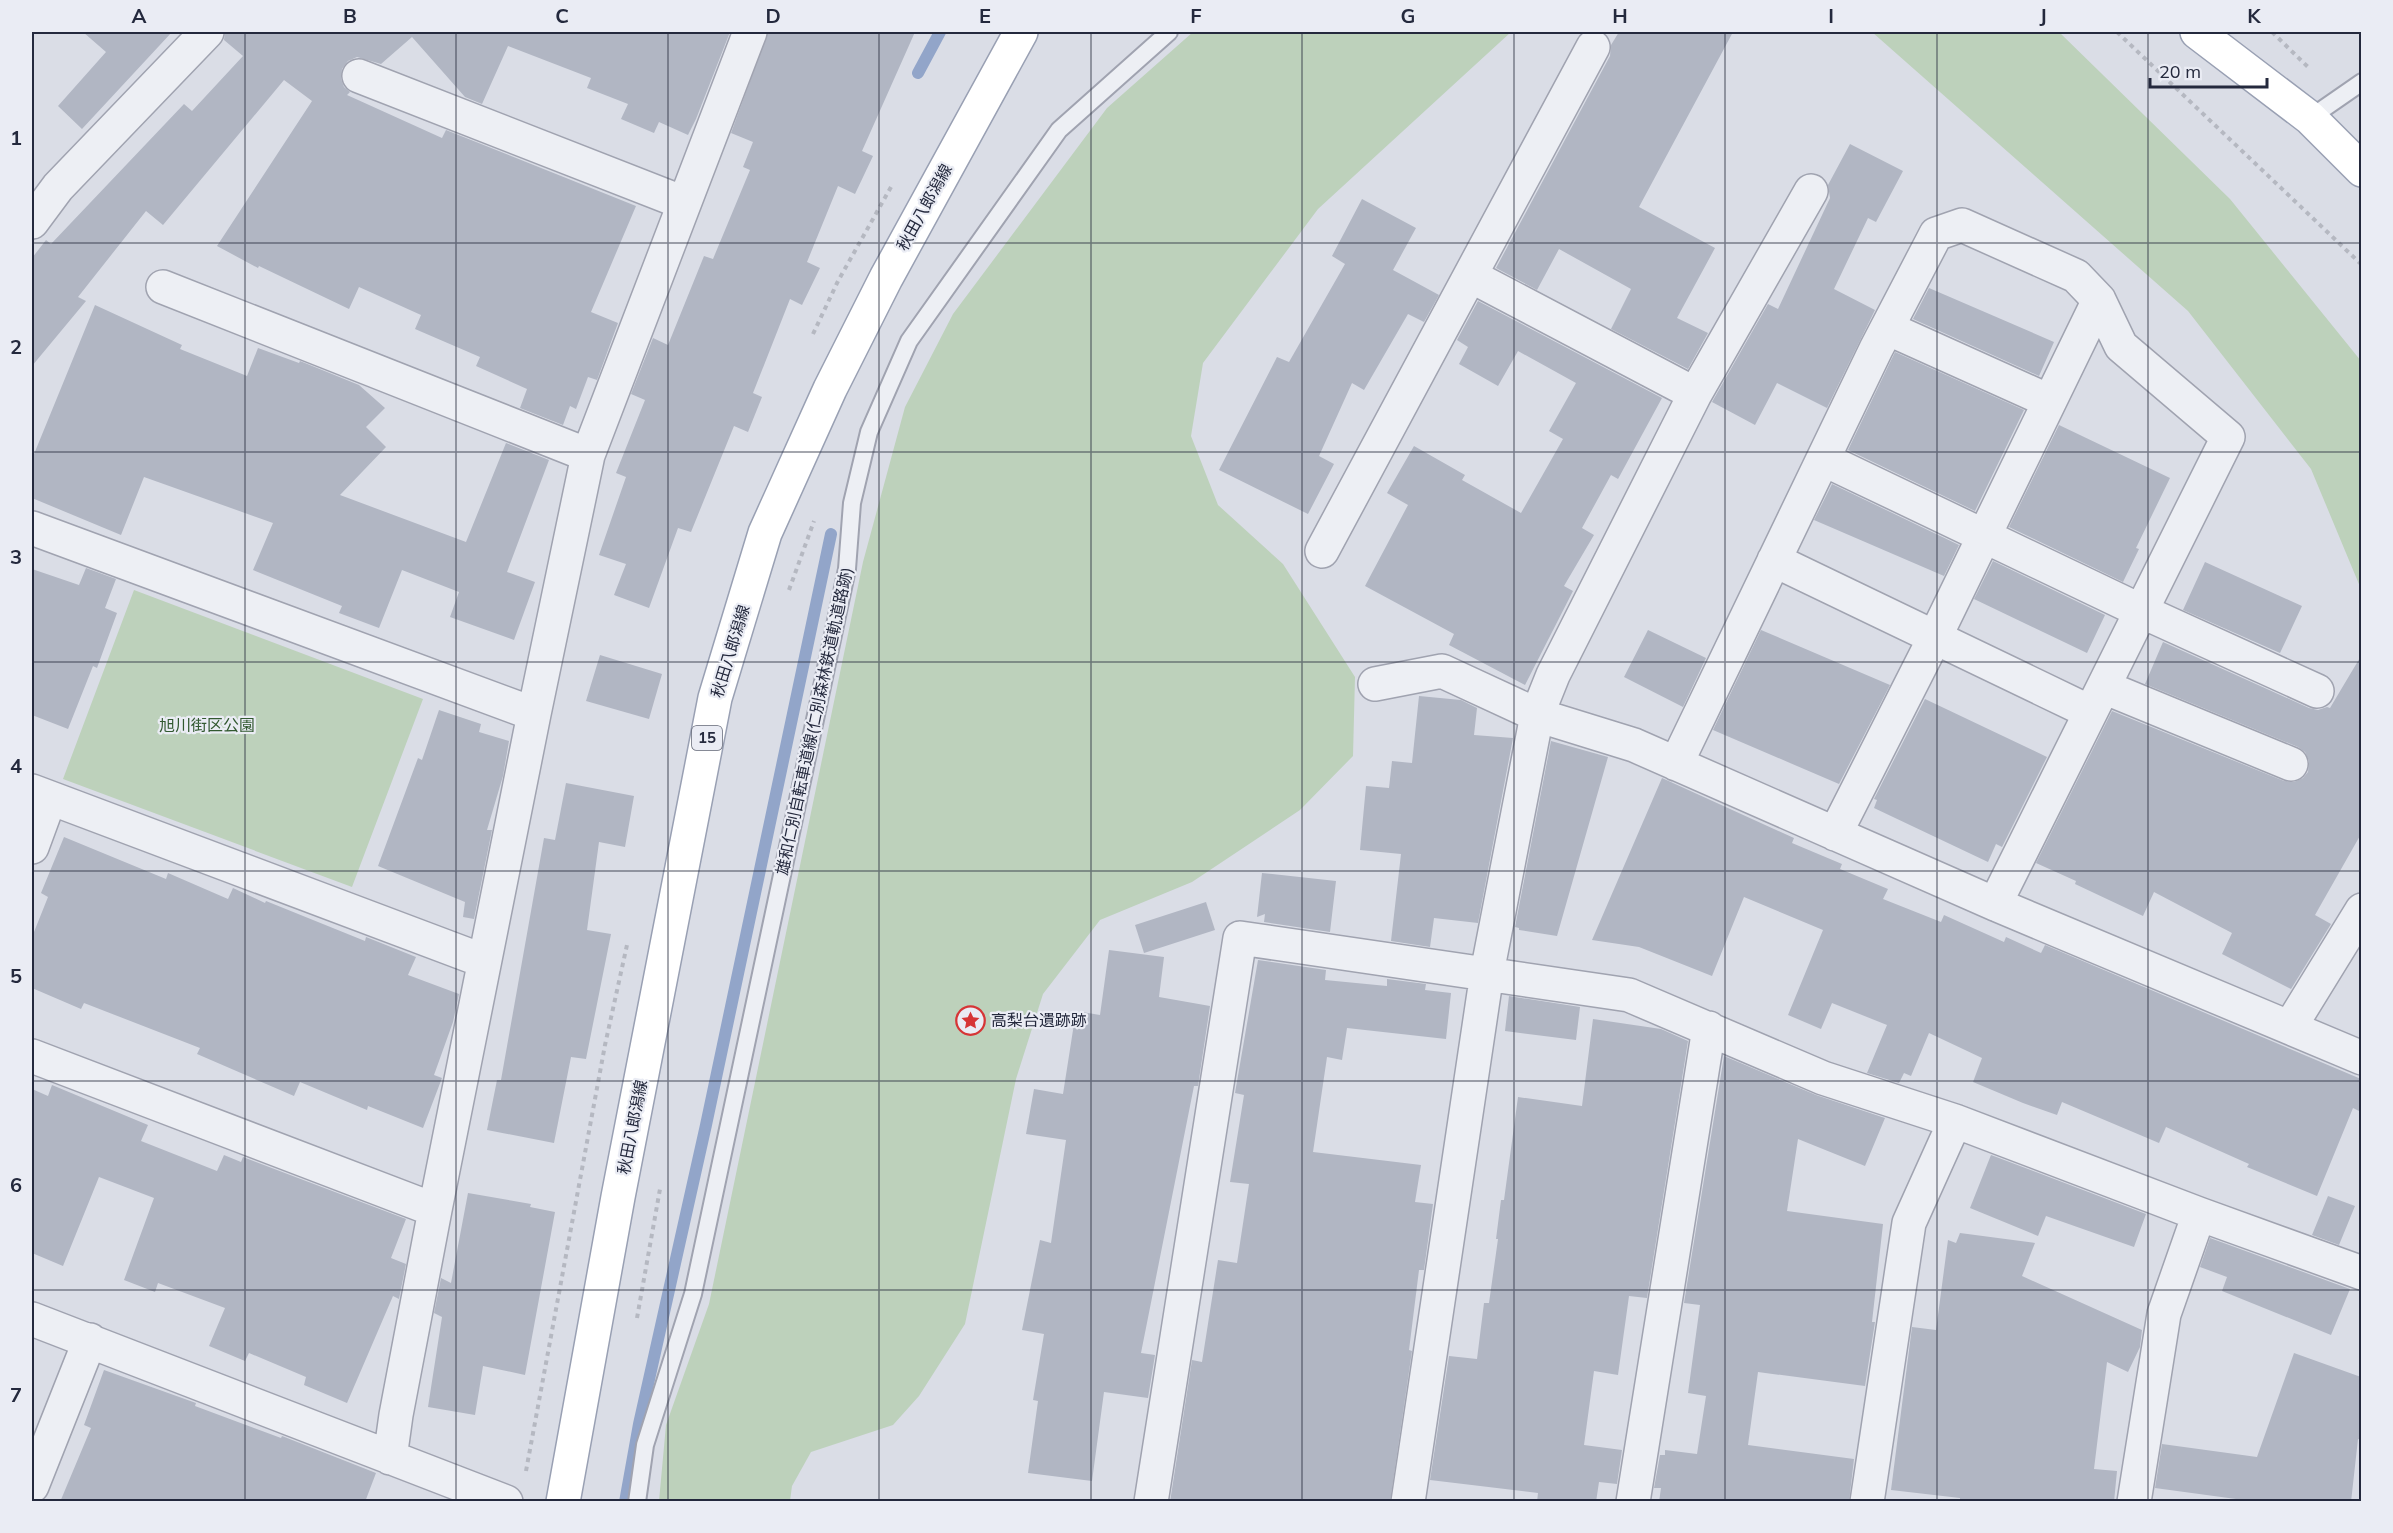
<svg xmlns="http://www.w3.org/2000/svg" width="2393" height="1533" viewBox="0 0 2393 1533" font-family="Mulish,'Noto Sans JP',sans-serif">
	<rect width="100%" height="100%" fill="#dadde6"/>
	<path fill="#bdd1bb" d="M 1193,32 L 1511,32 L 1318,209 L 1203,363 L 1191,436 L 1218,505 L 1283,564 L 1355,677 L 1353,756 L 1300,810 L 1192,882 L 1100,920 L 1043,994 L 1016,1079 L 965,1324 L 919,1396 L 893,1425 L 811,1452 L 792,1486 L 790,1501 L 659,1501 L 666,1425 L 709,1304 L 863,562 L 905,407 L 953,314 L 1107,108 Z
		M 1872,32 L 2059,32 L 2230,199 L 2361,361 L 2361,589 L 2311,469 L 2188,311 Z
		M 134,590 L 423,699 L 352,887 L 63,779 Z"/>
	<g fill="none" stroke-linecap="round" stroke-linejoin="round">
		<path stroke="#92a5c9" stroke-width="12" d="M 918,73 L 940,32
			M 625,1502 L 639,1424 L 706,1125 L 831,534"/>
	</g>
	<path fill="#b1b6c3" d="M 83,32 L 172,32 L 82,129 L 58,106 L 106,52 Z
		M 225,32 L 730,32 L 696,119 L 688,135 L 659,122 L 654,133 L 621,119 L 628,104 L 587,88 L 591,78 L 508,46 L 482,104 L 465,97 L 412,37 L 381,64 L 357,57 L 348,61 L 342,69 L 341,79 L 344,87 L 350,92 L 347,95 L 442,138 L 446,130 L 636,206 L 591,312 L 618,323 L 597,380 L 588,377 L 576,409 L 570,406 L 563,425 L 520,408 L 527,389 L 476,366 L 480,357 L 415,329 L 421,315 L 359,287 L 349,309 L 259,266 L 258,268 L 217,246 L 312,101 L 284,80 L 163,225 L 146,211 L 78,297 L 86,301 L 32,366 L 32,258 L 46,240 L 51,244 L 184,104 L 192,111 L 243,56 L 224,40 Z
		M 768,32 L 915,32 L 862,151 L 873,156 L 855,194 L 838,186 L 807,262 L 820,268 L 802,305 L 790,299 L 753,393 L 762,397 L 748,432 L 734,426 L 691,532 L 678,528 L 649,608 L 614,595 L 626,564 L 599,555 L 626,477 L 616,473 L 645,400 L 631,394 L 653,338 L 668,345 L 704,256 L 713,259 L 750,170 L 743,167 L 753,142 L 731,133 Z
		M 1619,32 L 1733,32 L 1639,207 L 1715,248 L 1677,318 L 1708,333 L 1688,369 L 1611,329 L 1631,289 L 1559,249 L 1537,290 L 1496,268 L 1610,56 L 1611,45 Z
		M 1850,144 L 1903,171 L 1876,222 L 1868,218 L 1834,289 L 1875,310 L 1827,408 L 1777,383 L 1755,425 L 1712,402 L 1768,304 L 1778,309 L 1830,198 L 1828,185 Z
		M 1362,199 L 1416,228 L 1393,270 L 1439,295 L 1424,322 L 1408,314 L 1364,390 L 1352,383 L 1319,456 L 1334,464 L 1308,514 L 1219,470 L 1277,357 L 1289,362 L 1345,264 L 1332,256 Z
		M 1929,288 L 2054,342 L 2039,376 L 1913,319 Z
		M 1478,301 L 1662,398 L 1618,479 L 1611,475 L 1582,528 L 1594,535 L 1564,586 L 1573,591 L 1525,685 L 1449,645 L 1454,634 L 1365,586 L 1408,505 L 1387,493 L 1414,446 L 1465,475 L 1462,480 L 1521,513 L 1563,439 L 1549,431 L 1576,383 L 1518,351 L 1498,386 L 1459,364 L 1468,347 L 1457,340 Z
		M 95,305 L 182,345 L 180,349 L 247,376 L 258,348 L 299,363 L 300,361 L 359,385 L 385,408 L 366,427 L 386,447 L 340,495 L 466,542 L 506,443 L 549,460 L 507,572 L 535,582 L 514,640 L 450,617 L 459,592 L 402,570 L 379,628 L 339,613 L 342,606 L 253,570 L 273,523 L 144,477 L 121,535 L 32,498 L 32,459 Z
		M 1895,352 L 2024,410 L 1975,511 L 1848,450 Z
		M 2059,425 L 2170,478 L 2136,548 L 2139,549 L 2123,582 L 2009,527 Z
		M 1832,484 L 1959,545 L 1944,576 L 1814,520 Z
		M 1993,561 L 2105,615 L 2087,653 L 1974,599 Z
		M 2205,562 L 2302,606 L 2280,653 L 2183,610 Z
		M 86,568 L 116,579 L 105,608 L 117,613 L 97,668 L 93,666 L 68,729 L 32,715 L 32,569 L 79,585 Z
		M 1648,630 L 1706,658 L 1683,707 L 1624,677 Z
		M 1761,630 L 1890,685 L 1839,784 L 1713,730 Z
		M 2163,642 L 2309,708 L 2318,710 L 2327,707 L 2330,708 L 2361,656 L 2361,834 L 2315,915 L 2331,924 L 2291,989 L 2222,954 L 2232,933 L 2154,892 L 2143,916 L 2075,884 L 2076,881 L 2036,863 L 2112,711 L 2284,781 L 2294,782 L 2303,778 L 2308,772 L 2309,761 L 2305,752 L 2298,747 L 2145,684 Z
		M 600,655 L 662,674 L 649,719 L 586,701 Z
		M 1419,696 L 1461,700 L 1477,708 L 1474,735 L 1513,738 L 1478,923 L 1434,918 L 1430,947 L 1391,941 L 1401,854 L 1360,850 L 1366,786 L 1389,788 L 1392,761 L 1412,763 Z
		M 1925,699 L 2047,757 L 2002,847 L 1996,844 L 1988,862 L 1874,808 L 1877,800 L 1874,799 Z
		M 439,710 L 481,724 L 479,732 L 509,741 L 503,776 L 487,830 L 492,830 L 474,919 L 463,917 L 465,902 L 378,866 L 418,758 L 422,760 Z
		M 1551,741 L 1608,757 L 1557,936 L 1519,930 L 1519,928 L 1515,927 Z
		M 1662,778 L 1794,838 L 1792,843 L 1842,864 L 1840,869 L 1888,889 L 1883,899 L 1941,922 L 1944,915 L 2004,942 L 2006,937 L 2041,953 L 2045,945 L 2361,1079 L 2361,1112 L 2353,1108 L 2317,1196 L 2247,1167 L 2249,1164 L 2166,1127 L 2159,1143 L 2062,1102 L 2057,1115 L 2023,1103 L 1973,1082 L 1982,1058 L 1929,1033 L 1911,1076 L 1904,1073 L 1899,1083 L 1867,1073 L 1887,1025 L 1832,1003 L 1821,1029 L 1788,1015 L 1823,930 L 1744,897 L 1712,976 L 1639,947 L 1592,940 Z
		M 566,783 L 634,796 L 625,847 L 599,842 L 587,930 L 611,934 L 586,1059 L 571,1057 L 554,1143 L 487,1130 L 497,1080 L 501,1080 L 544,838 L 555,840 Z
		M 64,837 L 166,879 L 168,873 L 228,899 L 233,888 L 265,903 L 266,901 L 365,941 L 366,937 L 416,957 L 408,975 L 459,994 L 453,1022 L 434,1075 L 442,1078 L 423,1128 L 368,1106 L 367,1110 L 300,1082 L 294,1096 L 197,1054 L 200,1048 L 84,1003 L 81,1009 L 32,988 L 32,937 L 48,897 L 41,893 Z
		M 1262,873 L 1336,881 L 1330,932 L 1264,922 L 1265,914 L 1257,917 Z
		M 1206,902 L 1215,930 L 1144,953 L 1135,925 Z
		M 1109,950 L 1164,957 L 1159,997 L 1210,1006 L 1198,1086 L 1194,1086 L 1141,1353 L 1155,1355 L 1148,1398 L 1104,1392 L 1092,1481 L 1028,1473 L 1038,1401 L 1033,1400 L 1044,1334 L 1022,1330 L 1040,1240 L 1051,1243 L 1066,1140 L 1026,1134 L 1034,1089 L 1063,1094 L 1076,1011 L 1100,1015 Z
		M 1258,960 L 1326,970 L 1325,980 L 1387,986 L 1387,979 L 1426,984 L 1425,990 L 1451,993 L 1446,1039 L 1347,1028 L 1342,1060 L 1327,1057 L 1313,1152 L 1421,1165 L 1415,1202 L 1433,1204 L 1424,1270 L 1419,1270 L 1409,1350 L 1412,1351 L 1390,1502 L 1170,1502 L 1192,1360 L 1202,1362 L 1218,1260 L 1237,1263 L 1249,1184 L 1230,1182 L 1244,1095 L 1235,1093 Z
		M 1509,996 L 1580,1007 L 1576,1040 L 1505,1031 Z
		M 1593,1019 L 1661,1029 L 1688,1041 L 1647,1298 L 1629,1296 L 1618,1375 L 1594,1371 L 1584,1445 L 1622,1450 L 1617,1484 L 1599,1482 L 1596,1502 L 1537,1502 L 1538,1493 L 1430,1480 L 1449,1356 L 1477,1359 L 1484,1303 L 1489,1303 L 1498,1239 L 1496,1239 L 1501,1200 L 1504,1200 L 1518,1097 L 1582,1106 Z
		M 1724,1056 L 1816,1095 L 1885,1118 L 1865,1166 L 1798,1139 L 1787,1211 L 1883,1224 L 1872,1322 L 1875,1322 L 1865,1386 L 1758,1372 L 1748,1445 L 1854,1459 L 1849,1502 L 1659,1502 L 1661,1488 L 1654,1488 L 1660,1455 L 1665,1455 L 1665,1450 L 1697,1454 L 1706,1396 L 1688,1393 L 1700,1305 L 1684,1303 Z
		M 52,1085 L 148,1125 L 141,1141 L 217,1171 L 224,1155 L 241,1162 L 243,1157 L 406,1219 L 391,1258 L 406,1264 L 399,1299 L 393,1296 L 347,1403 L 304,1385 L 306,1377 L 249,1353 L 245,1361 L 209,1346 L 225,1308 L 158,1283 L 155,1292 L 124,1280 L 154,1198 L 99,1177 L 63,1266 L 32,1253 L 32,1089 L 48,1096 Z
		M 1991,1155 L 2146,1214 L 2134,1247 L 2046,1216 L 2038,1236 L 1970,1208 Z
		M 468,1193 L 531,1204 L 530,1207 L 555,1212 L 525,1375 L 483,1366 L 475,1415 L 428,1407 L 442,1317 L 434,1313 L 441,1278 L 451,1283 Z
		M 2328,1196 L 2355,1206 L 2339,1245 L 2312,1235 Z
		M 1960,1233 L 2035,1243 L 2022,1276 L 2142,1330 L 2140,1347 L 2128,1372 L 2107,1362 L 2094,1469 L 2117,1471 L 2114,1502 L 1960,1502 L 1960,1498 L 1891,1490 L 1912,1327 L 1936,1330 L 1948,1240 L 1956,1243 Z
		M 2210,1238 L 2350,1289 L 2331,1335 L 2222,1291 L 2227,1277 L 2200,1267 Z
		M 2294,1353 L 2361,1377 L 2361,1440 L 2358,1439 L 2351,1502 L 2258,1502 L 2155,1488 L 2162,1444 L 2257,1457 Z
		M 104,1370 L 196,1403 L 195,1406 L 281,1438 L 282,1436 L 376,1473 L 365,1502 L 60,1502 L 91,1428 L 84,1425 Z"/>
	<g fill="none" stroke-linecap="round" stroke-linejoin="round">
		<defs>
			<path id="lane" d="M 2310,118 L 2362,82
				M 637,1502 L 645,1445 L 693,1294 L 847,569 L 852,503 L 869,432 L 909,341 L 1059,130 L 1169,32"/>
			<path id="street" d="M 359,76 L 684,203
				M 32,222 L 58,187 L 207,32
				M 1471,276 L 1695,394
				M 163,287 L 588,455
				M 1887,328 L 2049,401
				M 1823,459 L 2141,611 L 2317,691
				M 32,528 L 534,714
				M 1322,551 L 1593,47
				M 1774,560 L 2090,712
				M 1375,684 L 1442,671 L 1537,715 L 1634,745 L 1995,904 L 2362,1058
				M 2104,687 L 2291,764
				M 1676,764 L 1876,349 L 1936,234 L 1962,225 L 2076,276 L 2099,300 L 2121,346 L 2228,437 L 1995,904
				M 32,791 L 484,961
				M 1835,834 L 1935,637 L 2099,300
				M 32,847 L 50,798
				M 2290,1027 L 2362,910
				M 32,1056 L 435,1210
				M 32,1319 L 506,1502
				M 390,1458 L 396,1415 L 435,1210 L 534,714 L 588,455 L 750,32
				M 32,1486 L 90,1340
				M 1151,1502 L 1240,938 L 1629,995 L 1823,1078 L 1955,1121 L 2199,1214 L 2362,1273
				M 1408,1502 L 1487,973 L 1537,715 L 1553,675 L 1695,394 L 1811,191
				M 1633,1502 L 1709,1028
				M 1867,1502 L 1909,1223 L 1955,1121
				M 2134,1502 L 2164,1314 L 2199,1214"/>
			<path id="primary" d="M 2197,32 L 2310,118 L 2362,170
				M 563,1502 L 618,1197 L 715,698 L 765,533 L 830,389 L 886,278 L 1021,32"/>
		</defs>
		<use href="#lane" stroke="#a0a3b0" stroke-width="20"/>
		<use href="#street" stroke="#a0a3b0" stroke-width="36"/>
		<use href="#primary" stroke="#99a0b3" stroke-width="36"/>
		<path stroke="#b5b8c1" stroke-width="4" stroke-dasharray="4.5 4.5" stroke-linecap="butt" d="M 2117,32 L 2362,265
			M 2272,32 L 2310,69
			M 813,334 L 838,281 L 891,187
			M 789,590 L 814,521
			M 637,1318 L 660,1189
			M 526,1471 L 605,1045 L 627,945"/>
		<use href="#lane" stroke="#edeff4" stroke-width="16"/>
		<use href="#street" stroke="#edeff4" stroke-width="33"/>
		<use href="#primary" stroke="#fff" stroke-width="33"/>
	</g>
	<path fill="none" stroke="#24293d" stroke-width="1.5" stroke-opacity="0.55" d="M 245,32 L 245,1502M 456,32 L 456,1502M 668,32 L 668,1502M 879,32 L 879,1502M 1091,32 L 1091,1502M 1302,32 L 1302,1502M 1514,32 L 1514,1502M 1725,32 L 1725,1502M 1937,32 L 1937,1502M 2148,32 L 2148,1502M 32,243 L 2362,243M 32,452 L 2362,452M 32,662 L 2362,662M 32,871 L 2362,871M 32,1081 L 2362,1081M 32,1290 L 2362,1290"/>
	<defs>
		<symbol id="sight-ring" viewBox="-11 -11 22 22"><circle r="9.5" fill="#eaecf4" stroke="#d63536" stroke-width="1.5"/><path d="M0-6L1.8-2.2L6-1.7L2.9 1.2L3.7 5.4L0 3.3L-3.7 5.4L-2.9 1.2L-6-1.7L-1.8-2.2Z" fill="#d63536"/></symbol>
	</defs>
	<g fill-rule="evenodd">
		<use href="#sight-ring" x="954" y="1004" width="33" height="33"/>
	</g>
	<g text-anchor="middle" stroke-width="4.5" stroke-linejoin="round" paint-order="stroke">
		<rect fill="#eaecf4" stroke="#5f6474" stroke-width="1.5" x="692" y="726" width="30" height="24" rx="4.5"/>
		<g font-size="15" font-weight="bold" fill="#24293d">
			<text x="707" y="743">15</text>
		</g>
		<g font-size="16" fill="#24293d" stroke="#eaecf4">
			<text transform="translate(924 207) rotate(-61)" y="6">秋田八郎潟線</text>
			<text transform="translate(730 651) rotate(-73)" y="6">秋田八郎潟線</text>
			<text transform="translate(814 721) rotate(-78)" y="6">雄和仁別自転車道線(仁別森林鉄道軌道路跡)</text>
			<text transform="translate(632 1127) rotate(-79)" y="6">秋田八郎潟線</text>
		</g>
		<g font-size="16" fill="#325930" stroke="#eaecf4">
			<text x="207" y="731">旭川街区公園</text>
		</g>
		<g font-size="16" fill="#24293d" stroke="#eaecf4" text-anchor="start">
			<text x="991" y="1026">高梨台遺跡跡</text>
		</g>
	</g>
	<rect width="2393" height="1533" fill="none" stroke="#eaecf4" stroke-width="66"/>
	<path d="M2150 78v9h117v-9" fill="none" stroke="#24293d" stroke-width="3"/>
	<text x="2159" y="78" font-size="18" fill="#24293d" stroke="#eaecf4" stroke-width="4.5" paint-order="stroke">20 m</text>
	<rect x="33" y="33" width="2327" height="1467" fill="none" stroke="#24293d" stroke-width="2"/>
	<g font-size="20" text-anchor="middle" font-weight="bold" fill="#24293d">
		<text x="139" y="23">A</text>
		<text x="350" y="23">B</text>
		<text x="562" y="23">C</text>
		<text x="773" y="23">D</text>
		<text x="985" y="23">E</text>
		<text x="1196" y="23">F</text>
		<text x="1408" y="23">G</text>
		<text x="1620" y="23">H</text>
		<text x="1831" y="23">I</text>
		<text x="2043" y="23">J</text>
		<text x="2254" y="23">K</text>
		<text x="16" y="145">1</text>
		<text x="16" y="354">2</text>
		<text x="16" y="564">3</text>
		<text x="16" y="773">4</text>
		<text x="16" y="983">5</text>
		<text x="16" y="1192">6</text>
		<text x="16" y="1402">7</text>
	</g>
</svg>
